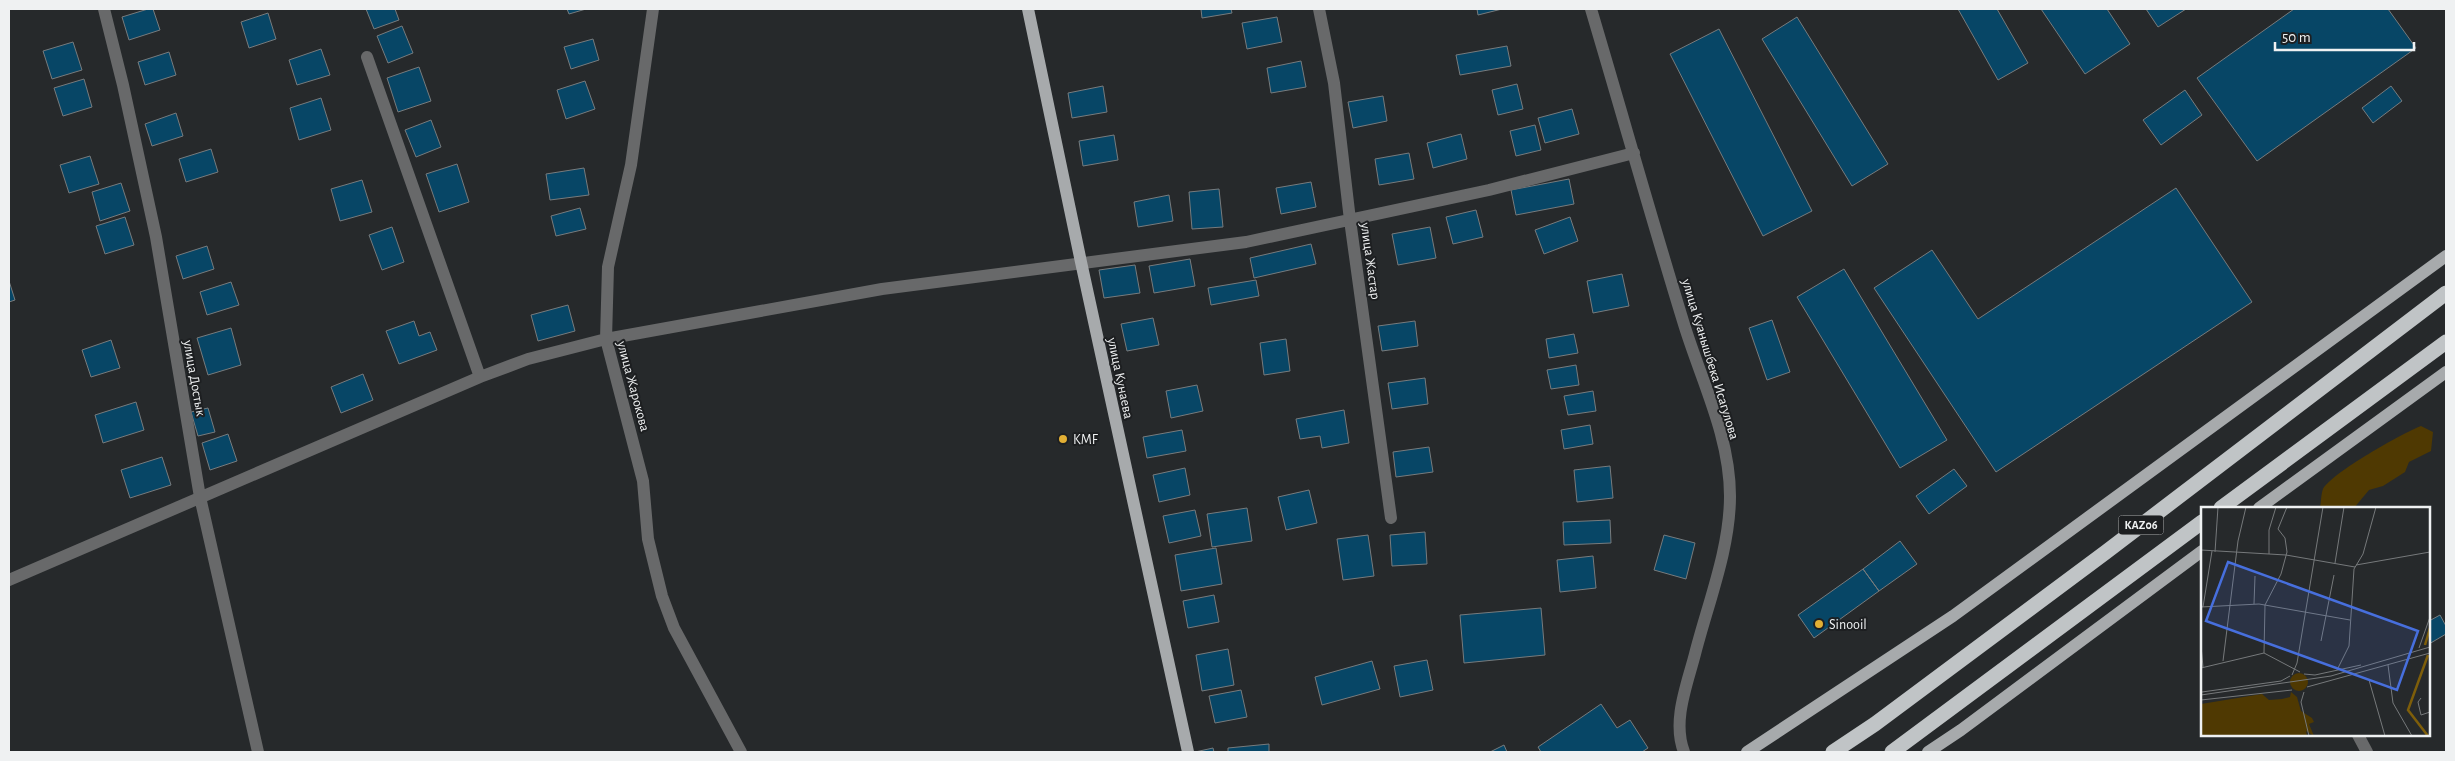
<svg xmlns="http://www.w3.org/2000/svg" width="2455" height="761" viewBox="0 0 2455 761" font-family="'Alegreya Sans',sans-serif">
	<rect width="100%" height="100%" fill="#26292b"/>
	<path fill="#4f3902" d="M 2421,426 L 2433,432 L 2431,451 L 2409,462 L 2405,472 L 2383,486 L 2369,490 L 2354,508 L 2320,508 C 2321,503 2321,494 2323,489 C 2333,472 2401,434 2421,426 Z"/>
	<path fill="#074666" stroke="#777b7d" d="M 148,9 L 153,9 L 160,30 L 129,40 L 122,17 Z
		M 366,9 L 395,9 L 399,20 L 374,29 Z
		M 567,9 L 586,9 L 569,14 Z
		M 1201,9 L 1231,9 L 1232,13 L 1202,18 Z
		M 1477,9 L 1502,9 L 1478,15 Z
		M 1958,9 L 1997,9 L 2028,63 L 1998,80 Z
		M 2041,9 L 2107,9 L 2130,44 L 2085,74 Z
		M 2146,9 L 2186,9 L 2158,27 Z
		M 2294,9 L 2388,9 L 2416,48 L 2257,161 L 2197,78 Z
		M 268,13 L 276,39 L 249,48 L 241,22 Z
		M 1277,17 L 1282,42 L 1247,49 L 1242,23 Z
		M 1797,17 L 1888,164 L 1852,186 L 1762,39 Z
		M 402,26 L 413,53 L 388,63 L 377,36 Z
		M 1719,29 L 1812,211 L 1763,236 L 1670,54 Z
		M 593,39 L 599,60 L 571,69 L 564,47 Z
		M 73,42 L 82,70 L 52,79 L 43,51 Z
		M 1507,46 L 1511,66 L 1460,75 L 1456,55 Z
		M 321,49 L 330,75 L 297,85 L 289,60 Z
		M 169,52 L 176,75 L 145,85 L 138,62 Z
		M 1301,61 L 1306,87 L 1271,93 L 1267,68 Z
		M 419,67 L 431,101 L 398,112 L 387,78 Z
		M 84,79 L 92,107 L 63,116 L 54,88 Z
		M 585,81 L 595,109 L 566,119 L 557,90 Z
		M 1517,84 L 1523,109 L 1498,115 L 1492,90 Z
		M 1103,86 L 1107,112 L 1072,118 L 1068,93 Z
		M 2391,86 L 2402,101 L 2373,123 L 2362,108 Z
		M 2185,90 L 2202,115 L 2161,145 L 2143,120 Z
		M 1383,96 L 1387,121 L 1353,128 L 1348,102 Z
		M 321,98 L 331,130 L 299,140 L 290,108 Z
		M 1572,109 L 1579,134 L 1545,143 L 1538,118 Z
		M 176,113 L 183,136 L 152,146 L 145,124 Z
		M 431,120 L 441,147 L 416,157 L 405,130 Z
		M 1535,125 L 1541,150 L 1516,156 L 1510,131 Z
		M 1461,134 L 1467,159 L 1433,168 L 1427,143 Z
		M 1114,135 L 1118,160 L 1083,166 L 1079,141 Z
		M 211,149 L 218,172 L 186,182 L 179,159 Z
		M 1409,153 L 1414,179 L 1379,185 L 1375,159 Z
		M 90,156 L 99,184 L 69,193 L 60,165 Z
		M 457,164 L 469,202 L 439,212 L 426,174 Z
		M 584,168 L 589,195 L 550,200 L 546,174 Z
		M 1569,179 L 1574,204 L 1516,215 L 1511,190 Z
		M 362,180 L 372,212 L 340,221 L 331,189 Z
		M 1311,182 L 1316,207 L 1281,214 L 1276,188 Z
		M 121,183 L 130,211 L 100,221 L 92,192 Z
		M 2176,188 L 2252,302 L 1996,472 L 1874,288 L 1932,250 L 1978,319 Z
		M 1219,189 L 1223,227 L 1192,229 L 1189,192 Z
		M 1169,195 L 1173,221 L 1138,227 L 1134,202 Z
		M 580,208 L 586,229 L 556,236 L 551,216 Z
		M 1476,210 L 1483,237 L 1453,244 L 1446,217 Z
		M 125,217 L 134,245 L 105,254 L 96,226 Z
		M 1570,217 L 1578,241 L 1544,254 L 1535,230 Z
		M 392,227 L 404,262 L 382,270 L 369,235 Z
		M 1430,227 L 1436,258 L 1398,265 L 1392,234 Z
		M 1311,244 L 1316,264 L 1254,278 L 1250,258 Z
		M 207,246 L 214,269 L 183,279 L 176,256 Z
		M 1190,259 L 1195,286 L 1154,293 L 1149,266 Z
		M 1135,265 L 1140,293 L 1104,298 L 1099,270 Z
		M 1844,269 L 1947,440 L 1900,468 L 1797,297 Z
		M 1622,274 L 1629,306 L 1593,313 L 1587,281 Z
		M 1256,280 L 1259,296 L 1211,305 L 1208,288 Z
		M 9,281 L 15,300 L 9,302 Z
		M 231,282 L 239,305 L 207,315 L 200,292 Z
		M 568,305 L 575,331 L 538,341 L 531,315 Z
		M 1153,318 L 1159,345 L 1127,351 L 1121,324 Z
		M 1772,320 L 1790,372 L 1767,380 L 1749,328 Z
		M 414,321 L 419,336 L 430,332 L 437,350 L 399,364 L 386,331 Z
		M 1415,321 L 1418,346 L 1382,351 L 1378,326 Z
		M 231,328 L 241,365 L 208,375 L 197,338 Z
		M 1574,334 L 1578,353 L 1549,358 L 1546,339 Z
		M 1286,339 L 1290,371 L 1264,375 L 1260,343 Z
		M 111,340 L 120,368 L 91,377 L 82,350 Z
		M 1576,365 L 1579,385 L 1551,389 L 1547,370 Z
		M 363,374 L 373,400 L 341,413 L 331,387 Z
		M 1425,378 L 1428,404 L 1392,409 L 1388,383 Z
		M 1197,385 L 1203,411 L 1171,418 L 1166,391 Z
		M 1593,391 L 1596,411 L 1568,415 L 1564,396 Z
		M 136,402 L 144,430 L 103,443 L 95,415 Z
		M 208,408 L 215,432 L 198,436 L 191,412 Z
		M 1344,410 L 1349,443 L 1322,448 L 1320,436 L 1300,439 L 1296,419 Z
		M 1590,425 L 1593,444 L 1564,449 L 1561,430 Z
		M 1182,430 L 1186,451 L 1147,458 L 1143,437 Z
		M 228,434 L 237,461 L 210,470 L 202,443 Z
		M 1429,447 L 1433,472 L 1396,477 L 1393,452 Z
		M 162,457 L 171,485 L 130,498 L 121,470 Z
		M 1610,466 L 1613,498 L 1577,502 L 1574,470 Z
		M 1185,468 L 1190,495 L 1159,502 L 1153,475 Z
		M 1954,469 L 1967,486 L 1929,514 L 1916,496 Z
		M 1309,490 L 1317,523 L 1286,530 L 1278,497 Z
		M 1247,508 L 1252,541 L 1212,547 L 1207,514 Z
		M 1195,510 L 1201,536 L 1169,543 L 1163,516 Z
		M 1610,520 L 1611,543 L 1564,545 L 1563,522 Z
		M 1425,532 L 1427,564 L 1392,566 L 1390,535 Z
		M 1368,535 L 1374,576 L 1343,580 L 1337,539 Z
		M 1664,535 L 1695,543 L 1686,579 L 1654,570 Z
		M 1900,541 L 1917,564 L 1879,591 L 1863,569 Z
		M 1216,548 L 1222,584 L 1181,591 L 1175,555 Z
		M 1593,556 L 1596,588 L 1560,592 L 1557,560 Z
		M 1863,569 L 1879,591 L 1814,638 L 1798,615 Z
		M 1214,595 L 1219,622 L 1188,628 L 1183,601 Z
		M 1541,608 L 1545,655 L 1464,663 L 1460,615 Z
		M 2440,615 L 2446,626 L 2446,634 L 2429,644 L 2429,621 Z
		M 1228,649 L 1234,685 L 1202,691 L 1196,655 Z
		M 1427,660 L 1433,690 L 1400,697 L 1394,666 Z
		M 1372,661 L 1380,689 L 1322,705 L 1315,677 Z
		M 1241,690 L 1247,717 L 1215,723 L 1209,696 Z
		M 1601,704 L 1617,728 L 1630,720 L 1648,748 L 1642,752 L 1541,752 L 1538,747 Z
		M 1269,744 L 1269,752 L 1228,752 L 1228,748 Z
		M 1504,745 L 1507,752 L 1490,752 Z
		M 1213,748 L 1214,752 L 1195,752 Z"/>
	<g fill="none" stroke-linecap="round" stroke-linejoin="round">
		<path stroke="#68696a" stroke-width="12" d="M 104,9 L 123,85 L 156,237 L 200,497 L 258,752
			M 653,9 L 631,165 L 608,267 L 606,339 L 643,481 L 648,539 L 662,596 L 674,628 L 741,752
			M 1319,9 L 1334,83 L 1350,220 L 1391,518
			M 1591,9 C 1622,113 1651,217 1683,321 C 1700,378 1730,435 1730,496 C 1730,549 1708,603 1695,654 C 1687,685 1672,721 1684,752
			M 367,57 L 480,377
			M 9,580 L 480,377 L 528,359 L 606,339 L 882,289 L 1246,242 L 1489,190 L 1634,153
			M 2358,735 L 2367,752"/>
		<path stroke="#a7aaac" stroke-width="12" d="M 1028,9 L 1081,262 L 1188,752
			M 2259,508 L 2446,372
			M 1747,752 L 1953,616 L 2446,256
			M 1928,752 L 1961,730 L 2202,551"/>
		<path stroke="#c0c4c6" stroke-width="15" d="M 2221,508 L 2446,342
			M 1833,752 L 1875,724 L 2106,552 L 2446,293
			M 1892,752 L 2202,522"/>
	</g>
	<g fill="#e2af34" stroke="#1d1f21" stroke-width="2">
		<circle cx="1063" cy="439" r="5"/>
		<circle cx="1819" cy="624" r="5"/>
	</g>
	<g text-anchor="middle" stroke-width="4" stroke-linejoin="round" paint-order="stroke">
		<rect fill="#1d1f21" stroke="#b0b2b3" stroke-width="1" x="2118.5" y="515.5" width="45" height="19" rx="4"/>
		<g font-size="12" font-weight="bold" fill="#eff1f2">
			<text x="2141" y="529">KАZ06</text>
		</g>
		<g font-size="14" fill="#eff1f2" stroke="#1d1f21">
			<text transform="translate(1371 261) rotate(82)" y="5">улица Жастар</text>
			<text transform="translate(1711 359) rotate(73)" y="5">улица Куанышбека Исагулова</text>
			<text transform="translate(195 378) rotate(80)" y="5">улица Достык</text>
			<text transform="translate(1121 378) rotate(78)" y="5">улица Кунаева</text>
			<text transform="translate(634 386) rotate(75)" y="5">улица Жарокова</text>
		</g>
		<g font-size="14" fill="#eff1f2" stroke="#1d1f21" text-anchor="start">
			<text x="1073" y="444">KMF</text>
			<text x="1829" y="629">Sinooil</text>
		</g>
	</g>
	<g transform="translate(2201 507)">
		<rect width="229" height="229" fill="#26292b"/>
		<path d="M89 175a9 9 0 1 1 18 0a9 9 0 1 1-18 0ZM 90,185 L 96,190 L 100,204 L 111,211 L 113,215 L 108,217 L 113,229 L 105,224 L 106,229 L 0,229 L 0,197 L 61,187 L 68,193 L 81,192 L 89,190 Z" fill="#4f3902"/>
		<path fill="none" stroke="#7e5e0a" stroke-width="2.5" d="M 224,138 L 229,121M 227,148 L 207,203 L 227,229"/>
		<path fill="none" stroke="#76797b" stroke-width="1" d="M 0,43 L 85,48 L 154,60M 14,45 L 17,0M 68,47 L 68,23 L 75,0M 134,56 L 143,0M 155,58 L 229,45M 53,97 L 54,69M 0,100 L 58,97 L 149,113M 2,100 L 11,44M 120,134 L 133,68M 0,139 L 2,160M 218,141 L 229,110M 63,146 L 64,98 L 80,67 L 86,45 L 84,31 L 77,22 L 86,0M 22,154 L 37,34 L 45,0M 187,158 L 192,196 L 211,229M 0,161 L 63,146 L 99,165M 136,163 L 148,139 L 153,62 L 162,47 L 175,0M 103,167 L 114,168 L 160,158M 91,168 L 96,156 L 122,0M 168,173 L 184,229M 106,180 L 229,146M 1,185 L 80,174 L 89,169M 103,185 L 100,195 L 108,229M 0,188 L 130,169 L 229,140M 220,191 L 217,195 L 220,208 L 229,205M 0,193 L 91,183"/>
		<path fill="#476fdd" fill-opacity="0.15" stroke="#476fdd" stroke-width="2.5" d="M 27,55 L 217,124 L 196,183 L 5,114 Z"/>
		<rect width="229" height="229" fill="none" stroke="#eff1f2" stroke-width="2.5"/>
	</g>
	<rect width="2455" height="761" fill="none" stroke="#eff1f2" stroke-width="20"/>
	<path d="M2275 42v8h139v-8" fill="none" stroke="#eff1f2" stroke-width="2.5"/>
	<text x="2282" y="42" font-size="15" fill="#eff1f2" stroke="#1d1f21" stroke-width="4" paint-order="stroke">50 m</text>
</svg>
